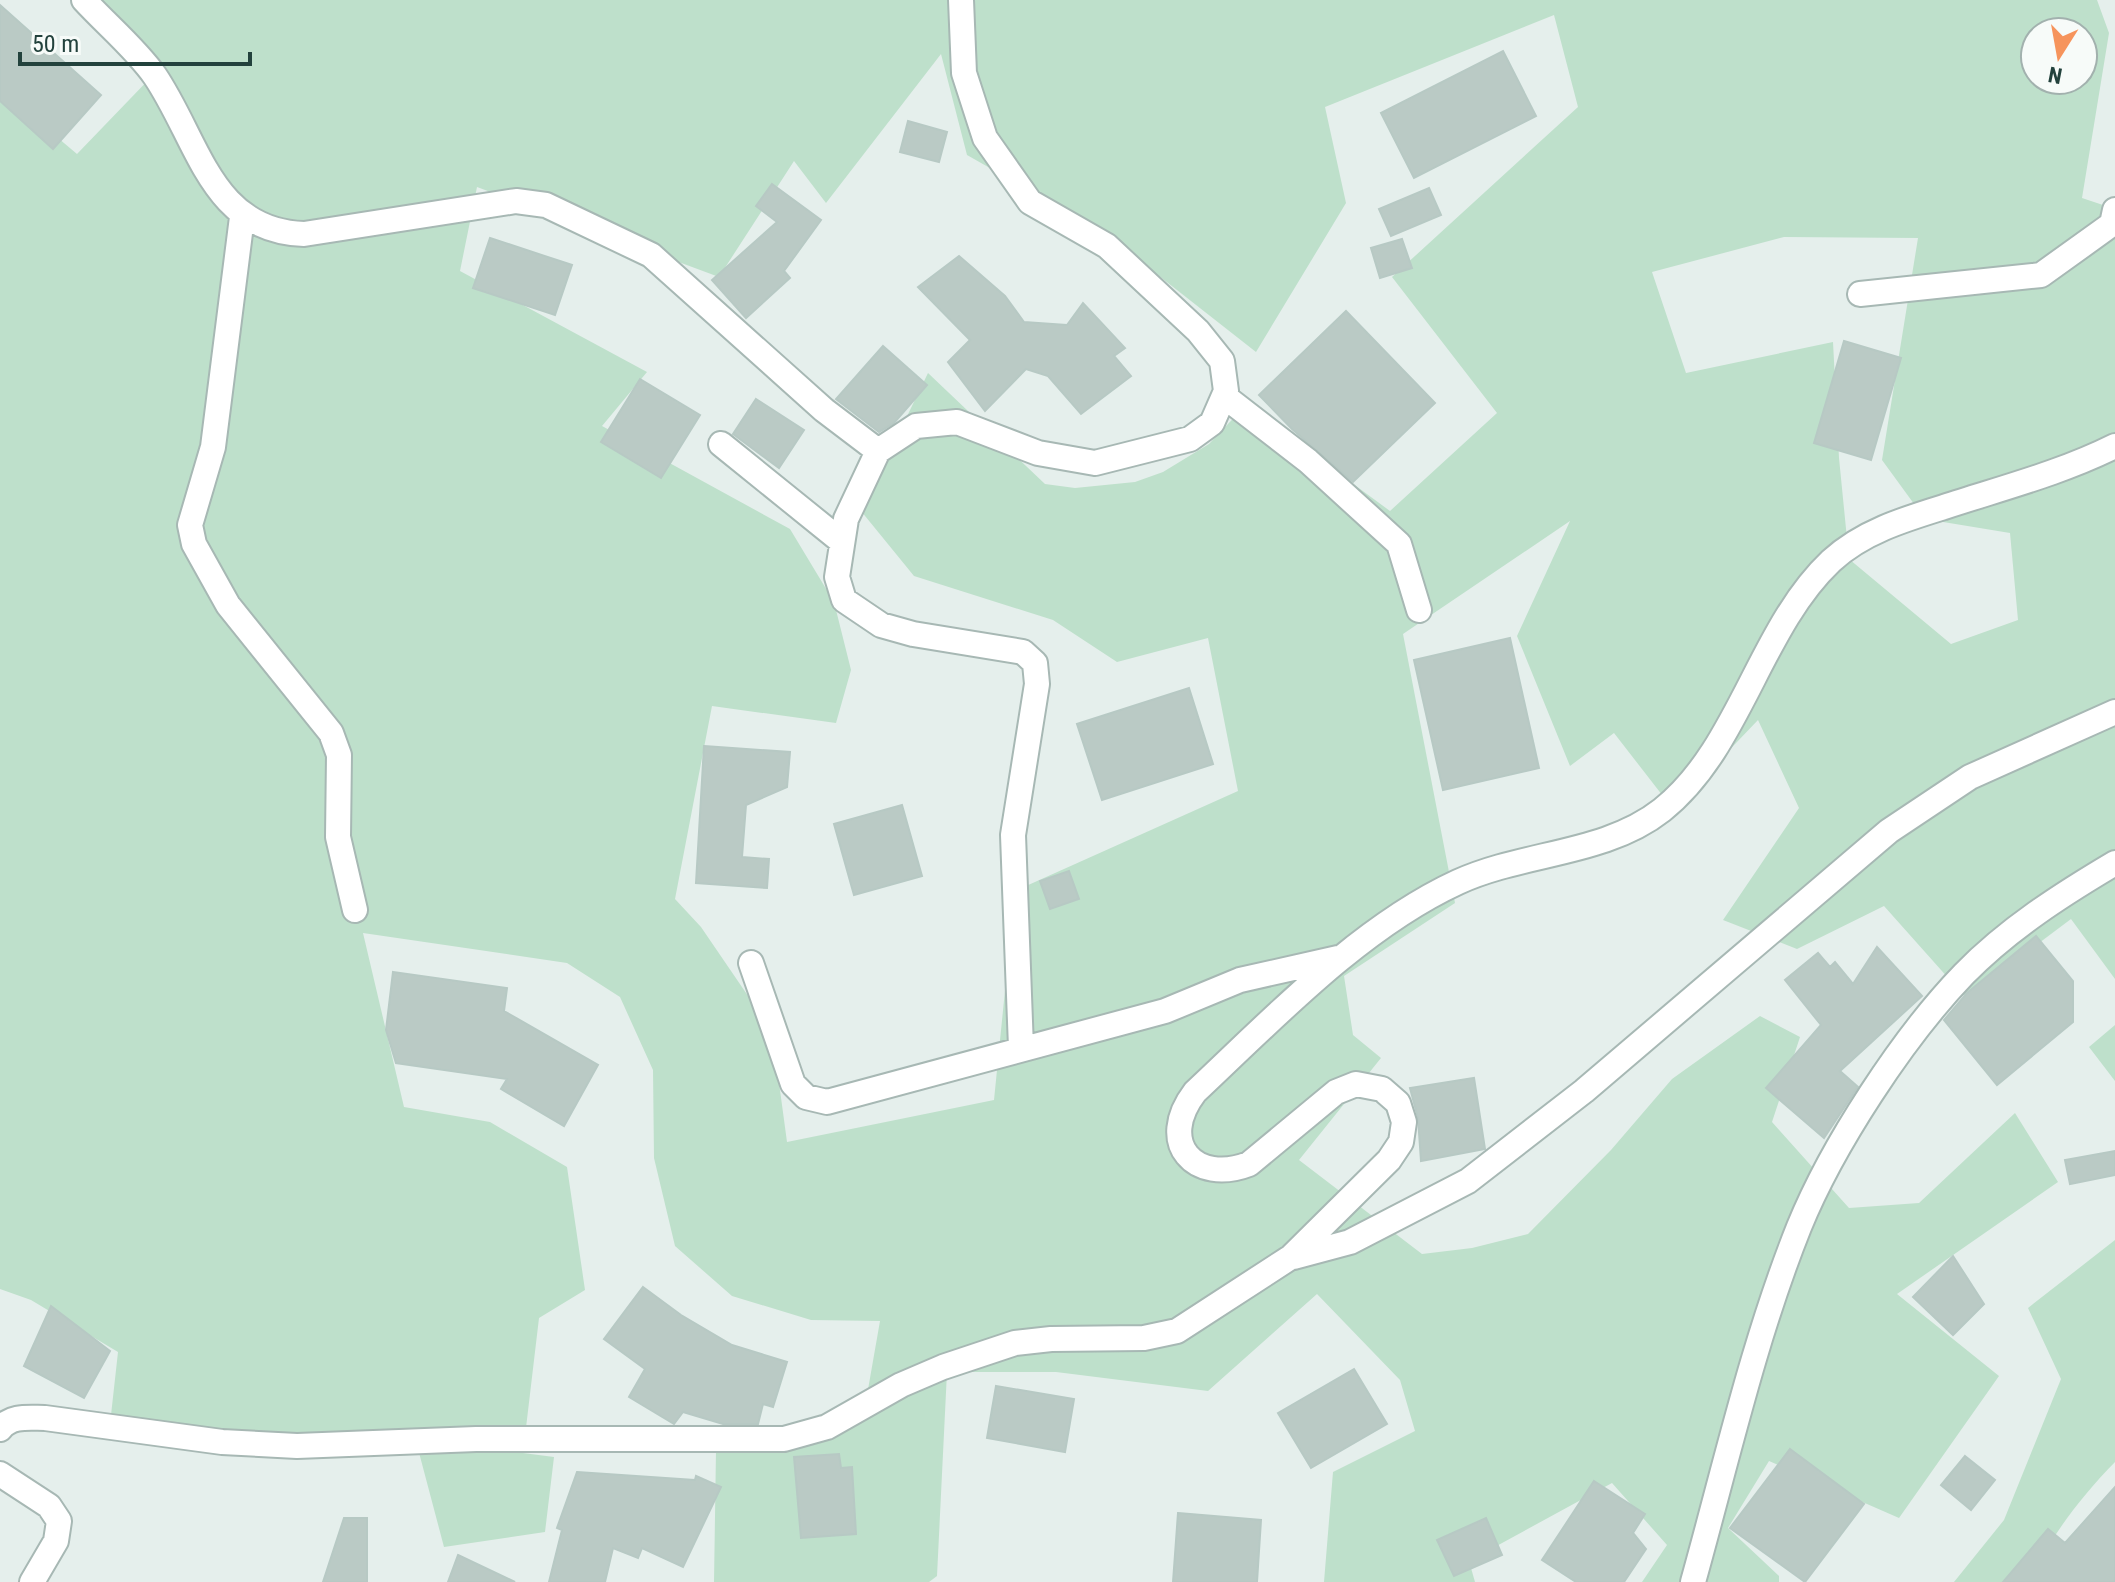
<svg xmlns="http://www.w3.org/2000/svg" width="2115" height="1582" viewBox="0 0 2115 1582" font-family="'Roboto Condensed',sans-serif">
	<rect width="100%" height="100%" fill="#e5efec"/>
	<path fill="#bee0cb" fill-rule="evenodd" d="M 98,0 L 2097,0 L 2109,33 L 2082,198 L 2115,209 L 2115,979 L 2071,919 L 1966,998 L 1884,906 L 1797,949 L 1723,920 L 1799,808 L 1758,720 L 1673,809 L 1614,733 L 1570,766 L 1517,636 L 1570,521 L 1403,634 L 1455,903 L 1344,976 L 1353,1035 L 1381,1058 L 1299,1160 L 1422,1254 L 1472,1248 L 1528,1234 L 1611,1150 L 1672,1079 L 1760,1016 L 1800,1037 L 1772,1122 L 1849,1208 L 1919,1203 L 2015,1113 L 2058,1182 L 1897,1294 L 1999,1376 L 1899,1518 L 1769,1461 L 1728,1528 L 1779,1576 L 1779,1582 L 1642,1582 L 1667,1545 L 1612,1483 L 1469,1561 L 1475,1582 L 1324,1582 L 1333,1472 L 1415,1431 L 1400,1380 L 1317,1294 L 1208,1391 L 1056,1372 L 947,1372 L 937,1576 L 929,1582 L 714,1582 L 716,1450 L 863,1418 L 880,1321 L 811,1320 L 732,1296 L 675,1246 L 654,1158 L 653,1070 L 620,997 L 567,963 L 363,933 L 404,1107 L 490,1122 L 567,1167 L 585,1290 L 539,1318 L 523,1453 L 554,1457 L 545,1532 L 444,1547 L 417,1445 L 109,1433 L 118,1352 L 31,1300 L 0,1289 L 0,89 L 77,154 L 155,73 ZM 1554,15 L 1578,107 L 1392,277 L 1497,413 L 1390,511 L 1246,405 L 1209,444 L 1163,472 L 1135,482 L 1075,488 L 1045,484 L 928,373 L 861,511 L 914,576 L 1053,620 L 1117,662 L 1208,638 L 1238,791 L 1015,891 L 994,1100 L 787,1142 L 772,1031 L 701,927 L 675,899 L 712,706 L 836,723 L 851,670 L 834,602 L 790,529 L 602,426 L 647,372 L 460,271 L 477,187 L 719,277 L 794,161 L 826,203 L 941,54 L 967,155 L 1103,232 L 1256,352 L 1346,203 L 1325,107 ZM 2035,32 L 2083,32 L 2083,80 L 2035,80 ZM 1784,237 L 1918,238 L 1882,460 L 1925,519 L 2010,533 L 2018,620 L 1951,644 L 1849,559 L 1839,458 L 1833,342 L 1686,373 L 1652,272 Z
		M 2115,1025 L 2115,1081 L 2089,1047 Z
		M 2115,1240 L 2115,1462 C 2079,1499 2051,1536 2029,1582 L 1954,1582 L 2004,1520 L 2061,1379 L 2028,1308 Z"/>
	<path fill="#bacac5" stroke="#b7c9c4" stroke-width="2" d="M 0,5 L 101,95 L 53,149 L 0,101 Z
		M 1503,51 L 1536,116 L 1414,178 L 1381,113 Z
		M 908,121 L 947,132 L 939,162 L 900,152 Z
		M 772,184 L 821,220 L 784,271 L 790,278 L 746,318 L 712,280 L 777,222 L 756,206 Z
		M 1429,188 L 1441,215 L 1391,236 L 1379,209 Z
		M 490,238 L 572,265 L 555,315 L 473,288 Z
		M 1402,239 L 1412,268 L 1380,278 L 1371,248 Z
		M 959,256 L 1005,296 L 1024,322 L 1067,325 L 1083,303 L 1125,348 L 1114,356 L 1131,376 L 1081,414 L 1048,376 L 1026,369 L 985,411 L 948,362 L 970,340 L 918,287 Z
		M 1346,311 L 1435,403 L 1353,482 L 1292,429 L 1259,395 Z
		M 1844,341 L 1901,358 L 1871,460 L 1814,443 Z
		M 883,346 L 927,385 L 894,423 L 879,432 L 836,399 Z
		M 640,379 L 700,415 L 661,478 L 601,442 Z
		M 756,399 L 804,430 L 779,468 L 733,434 Z
		M 1510,638 L 1539,768 L 1443,790 L 1414,660 Z
		M 1189,688 L 1213,764 L 1102,800 L 1077,724 Z
		M 704,746 L 790,752 L 787,787 L 746,805 L 742,857 L 769,859 L 767,888 L 696,883 Z
		M 902,805 L 922,876 L 854,895 L 834,824 Z
		M 1069,871 L 1079,899 L 1050,909 L 1040,881 Z
		M 2036,936 L 2073,981 L 2073,1022 L 1997,1085 L 1944,1020 L 1967,993 Z
		M 1877,947 L 1922,996 L 1840,1071 L 1858,1087 L 1824,1138 L 1766,1088 L 1821,1025 L 1785,980 L 1818,953 L 1830,967 L 1835,962 L 1853,984 Z
		M 393,972 L 507,988 L 504,1011 L 598,1065 L 564,1126 L 501,1089 L 507,1079 L 396,1063 L 386,1030 Z
		M 1474,1078 L 1485,1149 L 1421,1161 L 1418,1118 L 1410,1088 Z
		M 2115,1151 L 2115,1175 L 2070,1184 L 2065,1160 Z
		M 1953,1256 L 1984,1304 L 1953,1335 L 1913,1297 Z
		M 643,1287 L 681,1315 L 732,1345 L 787,1362 L 773,1407 L 763,1404 L 758,1424 L 723,1424 L 683,1412 L 674,1424 L 629,1397 L 645,1369 L 604,1339 Z
		M 51,1306 L 110,1351 L 84,1398 L 24,1366 Z
		M 1354,1369 L 1387,1424 L 1311,1468 L 1278,1413 Z
		M 996,1386 L 1074,1399 L 1065,1452 L 987,1438 Z
		M 1790,1449 L 1864,1504 L 1805,1582 L 1730,1528 Z
		M 839,1454 L 841,1468 L 852,1467 L 856,1534 L 801,1538 L 794,1457 Z
		M 1965,1456 L 1995,1480 L 1971,1510 L 1941,1485 Z
		M 577,1472 L 695,1480 L 696,1476 L 721,1487 L 683,1567 L 642,1548 L 638,1558 L 613,1548 L 605,1582 L 549,1582 L 562,1530 L 557,1528 Z
		M 1594,1481 L 1645,1514 L 1633,1533 L 1646,1549 L 1624,1582 L 1576,1582 L 1542,1560 Z
		M 2115,1487 L 2115,1582 L 2003,1582 L 2048,1529 L 2065,1543 Z
		M 1178,1513 L 1261,1520 L 1257,1582 L 1173,1582 Z
		M 344,1518 L 367,1518 L 367,1582 L 323,1582 Z
		M 1486,1518 L 1502,1555 L 1454,1576 L 1437,1540 Z
		M 458,1555 L 515,1582 L 448,1582 Z"/>
	<g fill="none" stroke-linecap="round" stroke-linejoin="round">
		<defs>
			<path id="minor" d="M 84,0 C 107,25 136,49 155,76 C 199,141 211,231 304,234 L 516,201 L 546,205 L 651,255 L 824,410 L 878,451
				M 961,0 L 964,73 L 985,138 L 1030,202 L 1107,246 L 1198,331 L 1222,361 L 1226,391 L 1212,423 L 1190,439 L 1095,463 L 1038,453 L 957,422 L 916,426 L 878,451 L 846,519 L 837,577 L 844,600 L 881,625 L 913,634 L 1023,652 L 1035,663 L 1037,684 L 1013,835 L 1021,1048
				M 242,217 L 213,447 L 190,525 L 194,544 L 228,605 L 331,733 L 339,755 L 338,837 L 355,910
				M 1860,294 L 2041,275 L 2112,224 L 2115,210
				M 1224,396 L 1308,461 L 1399,544 L 1419,610
				M 721,444 L 841,541
				M 751,963 L 793,1084 L 806,1097 L 827,1102 L 1165,1011 L 1240,980 L 1338,958
				M 1294,1257 L 1350,1242 L 1468,1181 L 1584,1091 L 1889,831 L 1970,777 L 2115,712
				M 0,1429 C 11,1415 29,1418 45,1418 L 222,1442 L 297,1446 L 476,1439 L 784,1439 L 827,1427 L 901,1385 L 943,1367 L 1015,1343 L 1051,1339 L 1144,1338 L 1177,1331 L 1291,1257 L 1389,1160 L 1401,1142 L 1404,1122 L 1398,1103 L 1382,1089 L 1356,1084 L 1336,1092 L 1249,1164 C 1195,1185 1156,1143 1195,1092 C 1273,1019 1360,927 1458,882 C 1523,852 1605,855 1662,810 C 1740,748 1759,629 1831,561 C 1862,532 1905,519 1944,507 C 2002,488 2061,473 2115,446
				M 0,1474 L 49,1506 L 59,1521 L 56,1541 L 32,1582
				M 1693,1582 C 1726,1464 1753,1342 1799,1227 C 1832,1146 1903,1037 1964,974 C 2008,929 2061,895 2115,863"/>
		</defs>
		<use href="#minor" stroke="#a7b8b4" stroke-width="28"/>
		<use href="#minor" stroke="#fff" stroke-width="24"/>
	</g>
	<g transform="translate(2059 56) rotate(191)"><circle r="38" fill="#f7fbf9" stroke="#a2b1ae" stroke-width="2"/>
	<path d="M0-6L14 30L0 20L-14 30Z" fill="#f6945c"/>
	<text y="-12" font-size="22" font-weight="bold" text-anchor="middle" fill="#23423d">N</text>
	</g>
	<path d="M20 52v12h230v-12" fill="none" stroke="#23423d" stroke-width="4"/>
	<text x="32" y="52" font-size="24" fill="#23423d" stroke="#f7fbf9" stroke-width="6" paint-order="stroke">50 m</text>
</svg>
